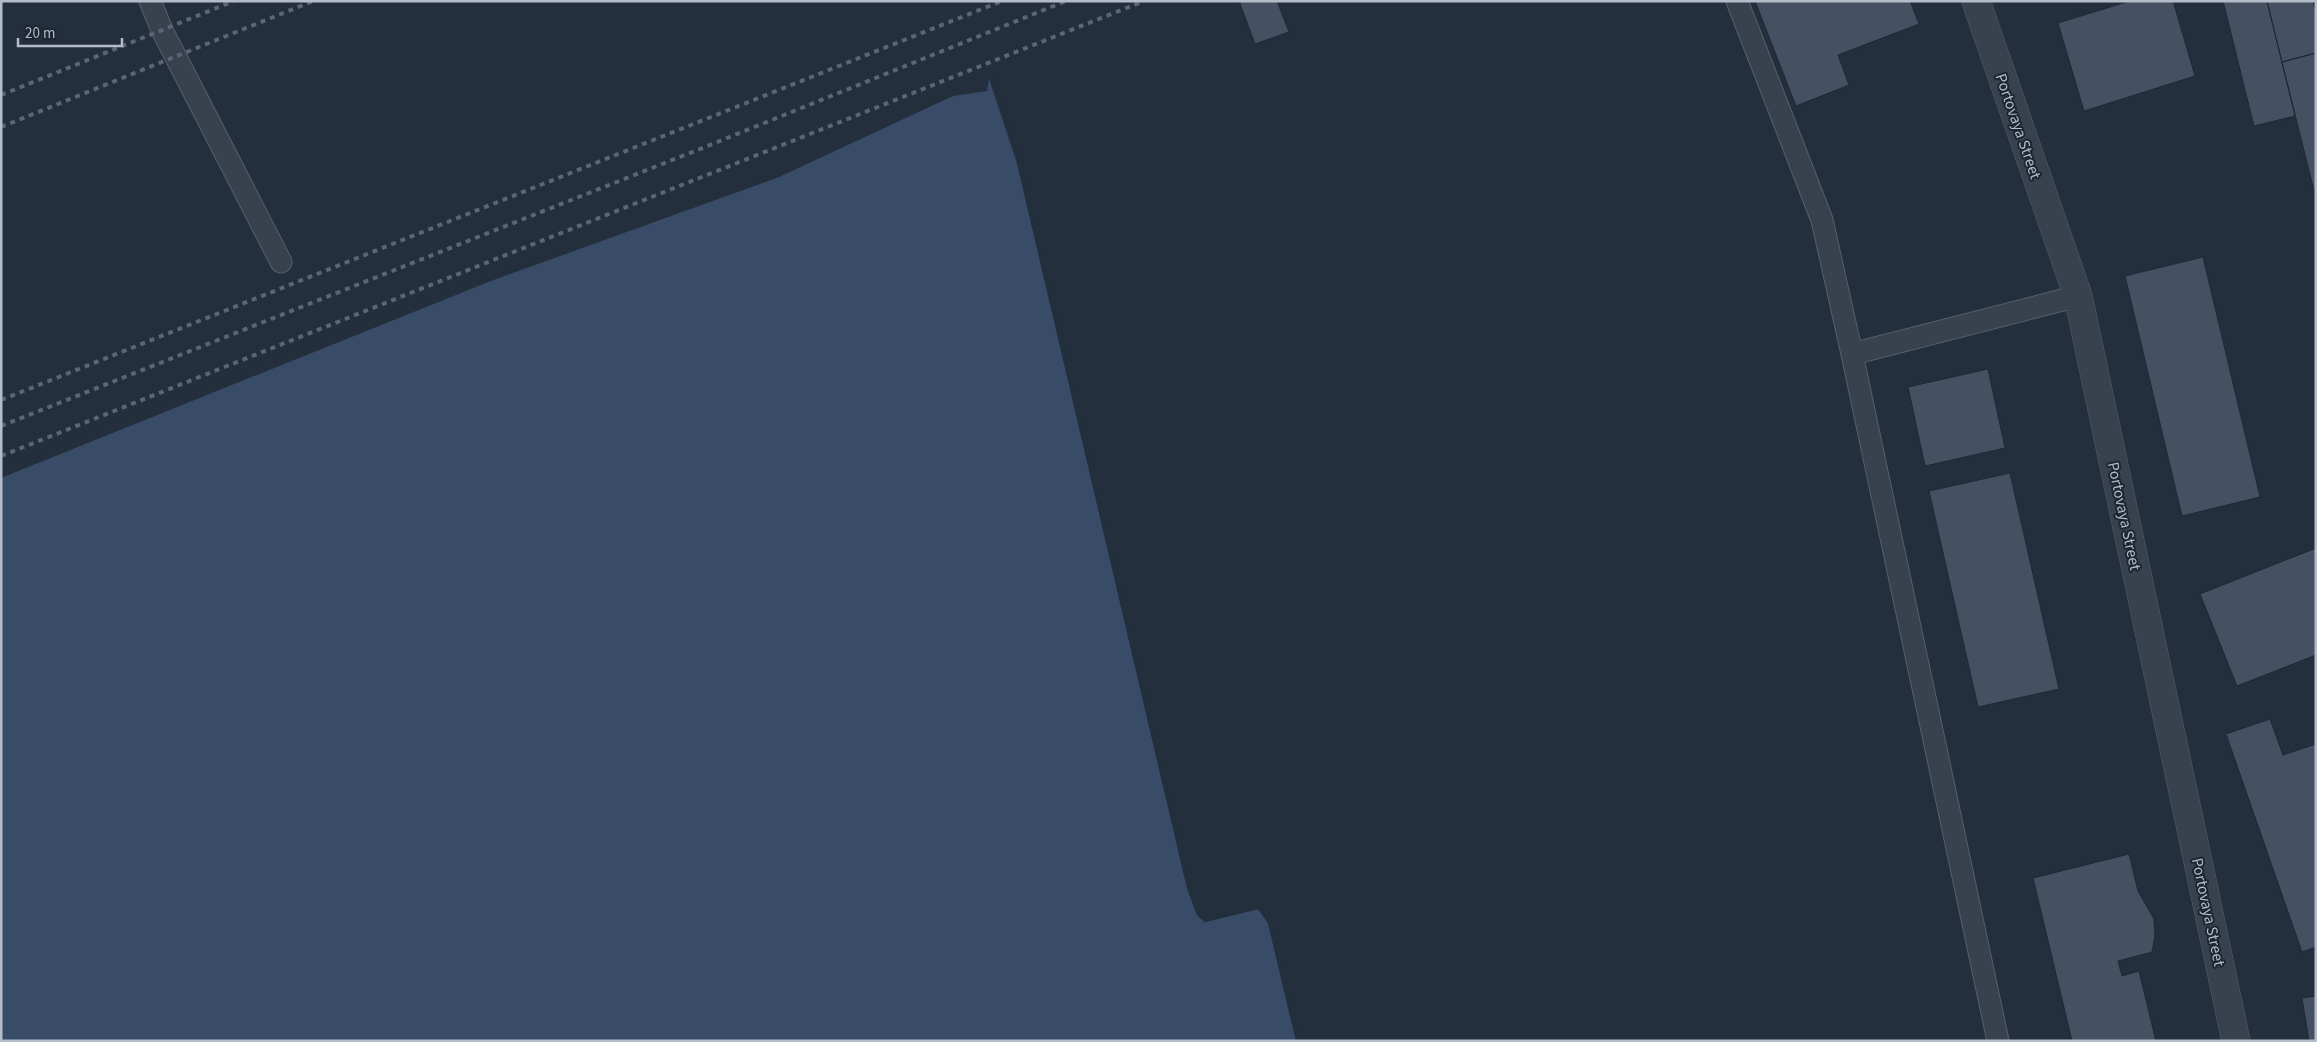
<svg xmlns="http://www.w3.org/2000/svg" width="2317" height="1042" viewBox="0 0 2317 1042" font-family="'Source Sans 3',sans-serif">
	<rect width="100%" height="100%" fill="#242f3e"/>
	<path fill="#394c67" d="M 989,78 L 1017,163 L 1187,888 L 1197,915 L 1205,922 L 1258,909 L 1268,923 L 1296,1041 L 1,1041 L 1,470 L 272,360 L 779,177 L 953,96 L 987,91 Z"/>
	<path fill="#242f3e" d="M 992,77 L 1020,162 L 1189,887 L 1199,914 L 1205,919 L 1260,908 L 1270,922 L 1299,1041 L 1296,1041 L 1268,923 L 1258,909 L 1205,922 L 1197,915 L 1187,888 L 1017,163 L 989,78 Z
		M 570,249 L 1,478 L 1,468 L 271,357 Z"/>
	<path fill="#455162" stroke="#1f2835" d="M 1239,1 L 1277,1 L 1289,32 L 1255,44 Z
		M 1755,1 L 1910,1 L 1919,24 L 1838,55 L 1849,85 L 1796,106 Z
		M 2130,1 L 2173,1 L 2195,76 L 2084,111 L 2058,23 Z
		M 2223,1 L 2267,1 L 2295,116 L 2254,126 Z
		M 2267,1 L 2313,1 L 2316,14 L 2316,53 L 2282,62 Z
		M 2316,53 L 2316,199 L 2282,62 Z
		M 2203,257 L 2260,497 L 2182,516 L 2125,276 Z
		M 1988,369 L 2005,448 L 1925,466 L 1908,387 Z
		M 2010,473 L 2059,689 L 1978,707 L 1929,491 Z
		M 2316,548 L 2316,655 L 2237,686 L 2200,594 Z
		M 2270,719 L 2283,755 L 2316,744 L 2316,947 L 2302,952 L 2226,734 Z
		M 2129,854 L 2138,891 L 2154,919 L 2155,936 L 2152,952 L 2118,961 L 2122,976 L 2139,971 L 2156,1041 L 2072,1041 L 2033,878 Z
		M 2316,996 L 2316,1041 L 2309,1041 L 2302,998 Z"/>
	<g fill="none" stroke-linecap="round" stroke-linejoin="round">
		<defs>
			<path id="service" d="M 150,1 L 162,30 L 281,262
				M 1737,1 L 1822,220 L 1852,354 L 1998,1041
				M 1852,354 L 2078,296"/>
			<path id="minor" d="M 1976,1 L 2078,296 L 2236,1041"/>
		</defs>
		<use href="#service" stroke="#565f6c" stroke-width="23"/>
		<use href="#minor" stroke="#565f6c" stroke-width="29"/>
		<use href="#service" stroke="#38414e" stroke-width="21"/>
		<use href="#minor" stroke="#38414e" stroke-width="28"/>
		<path stroke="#5a6575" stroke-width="4" stroke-dasharray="5 5" stroke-linecap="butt" d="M 1,95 L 234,1
			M 1,127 L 313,1
			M 1,400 L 1002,1
			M 1,426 L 705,147 L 1066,1
			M 1,456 L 1144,1"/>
	</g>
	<g text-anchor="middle" stroke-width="4" stroke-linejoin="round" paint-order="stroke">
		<g font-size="16" fill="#b4bcc9" stroke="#1d2633">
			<text transform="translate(2019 126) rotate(71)" y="6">Portovaya Street</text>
			<text transform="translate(2125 516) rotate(78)" y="6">Portovaya Street</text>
			<text transform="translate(2209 912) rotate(78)" y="6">Portovaya Street</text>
		</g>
	</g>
	<rect width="2317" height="1042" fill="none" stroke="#b4bcc9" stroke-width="5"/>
	<path d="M18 38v8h104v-8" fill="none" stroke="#b4bcc9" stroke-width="2.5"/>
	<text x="25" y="38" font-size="15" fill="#b4bcc9" stroke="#1d2633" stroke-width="4" paint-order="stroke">20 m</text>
</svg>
